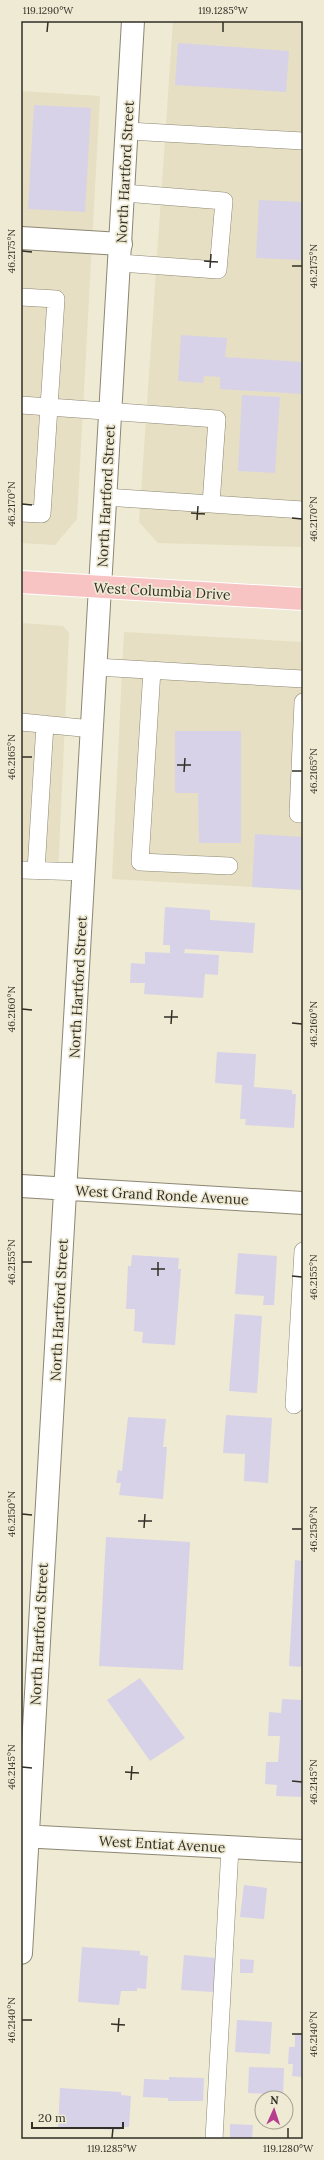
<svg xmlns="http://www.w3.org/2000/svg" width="324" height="2160" viewBox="0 0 324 2160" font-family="Lora,serif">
	<rect width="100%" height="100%" fill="#efead4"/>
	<path fill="#e6dfc3" d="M 173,21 L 303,21 L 303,547 L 158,543 L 139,522 Z
		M 21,91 L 100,96 L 77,519 L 55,545 L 21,543 Z
		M 21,623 L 63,626 L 69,633 L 58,876 L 21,874 Z
		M 124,632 L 303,642 L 303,890 L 112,879 Z"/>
	<path fill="#d7d2e7" d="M 178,43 L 289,51 L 286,92 L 175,85 Z
		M 34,105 L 91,108 L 85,212 L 28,209 Z
		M 259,200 L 303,202 L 303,260 L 256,258 Z
		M 181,335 L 227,338 L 225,357 L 303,362 L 303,394 L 220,389 L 220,377 L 204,376 L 203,383 L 178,381 Z
		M 242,395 L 280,397 L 275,473 L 238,471 Z
		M 175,731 L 241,731 L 241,843 L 199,843 L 198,793 L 175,793 Z
		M 255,834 L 303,837 L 303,890 L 252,887 Z
		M 165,907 L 210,910 L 210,920 L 255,923 L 253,953 L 185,949 L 184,953 L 219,955 L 218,975 L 205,974 L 203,998 L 144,994 L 145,983 L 130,983 L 131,963 L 145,964 L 145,952 L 170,953 L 170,945 L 163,945 Z
		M 217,1052 L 256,1054 L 254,1087 L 292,1090 L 292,1094 L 296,1094 L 294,1128 L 245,1125 L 246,1119 L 240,1119 L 242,1085 L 215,1083 Z
		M 238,1253 L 277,1256 L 274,1305 L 263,1305 L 264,1296 L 235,1294 Z
		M 132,1255 L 179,1258 L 178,1269 L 181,1269 L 175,1345 L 142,1343 L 143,1332 L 134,1331 L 135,1309 L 126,1309 L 128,1266 L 131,1266 Z
		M 235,1314 L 262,1316 L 257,1393 L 229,1391 Z
		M 226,1415 L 272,1418 L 268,1483 L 244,1481 L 245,1454 L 223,1453 Z
		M 128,1417 L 166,1419 L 163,1447 L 167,1447 L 163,1499 L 119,1495 L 121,1483 L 116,1483 L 118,1470 L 122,1471 Z
		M 106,1537 L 190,1542 L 183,1670 L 99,1666 Z
		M 295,1560 L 303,1561 L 303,1667 L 289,1666 Z
		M 140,1678 L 185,1738 L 150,1761 L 107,1700 Z
		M 282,1699 L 303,1700 L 303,1797 L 276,1796 L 277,1785 L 265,1784 L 266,1762 L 278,1762 L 280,1736 L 268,1736 L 269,1712 L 281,1713 Z
		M 244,1885 L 267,1888 L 264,1919 L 240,1917 Z
		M 82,1947 L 140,1951 L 140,1955 L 148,1956 L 146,1989 L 137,1988 L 137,1991 L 121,1991 L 119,2005 L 78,2002 Z
		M 184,1955 L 216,1958 L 213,1992 L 181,1990 Z
		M 240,1959 L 254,1960 L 253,1973 L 240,1973 Z
		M 237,2020 L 272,2022 L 270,2054 L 235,2052 Z
		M 295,2035 L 303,2035 L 303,2077 L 292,2076 L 293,2064 L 288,2064 L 289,2047 L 295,2047 Z
		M 249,2067 L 284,2068 L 283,2095 L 248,2093 Z
		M 169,2077 L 204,2078 L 203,2101 L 168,2101 L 168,2098 L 143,2097 L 144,2079 L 169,2080 Z
		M 60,2088 L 121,2092 L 121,2095 L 131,2096 L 129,2127 L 120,2127 L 120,2130 L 58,2127 Z
		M 230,2124 L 253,2125 L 252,2139 L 230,2139 Z"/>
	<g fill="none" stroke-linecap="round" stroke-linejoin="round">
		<defs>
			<path id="service" d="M 128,131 L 303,141
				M 120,263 L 218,270 L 224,201 L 124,193
				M 21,297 L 56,299 L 49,407 L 217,419 L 211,504 L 303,510
				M 21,405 L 49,407 L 42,514 L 21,513
				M 105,497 L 211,504
				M 96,667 L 303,679
				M 152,670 L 140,862 L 229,866
				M 303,702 L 298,814 L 303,814
				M 21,722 L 92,729
				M 21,870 L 85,872
				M 36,871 L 45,724
				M 294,1405 L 303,1251
				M 214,2139 L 230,1848"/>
			<path id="minor" d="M 21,238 L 121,244
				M 21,1186 L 303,1203
				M 21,1836 L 303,1851
				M 21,1953 L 100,587"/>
			<path id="tertiary" d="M 100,587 L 133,21"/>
			<path id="primary" d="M 21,582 L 303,599"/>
		</defs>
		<use href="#service" stroke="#8c8673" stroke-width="18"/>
		<use href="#minor" stroke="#8c8673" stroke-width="24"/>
		<use href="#tertiary" stroke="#8c8673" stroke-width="24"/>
		<use href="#primary" stroke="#fff" stroke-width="24"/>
		<use href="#service" stroke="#fff" stroke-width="17"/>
		<use href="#minor" stroke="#fff" stroke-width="22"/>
		<use href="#tertiary" stroke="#fff" stroke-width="22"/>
		<use href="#primary" stroke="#f8c3c3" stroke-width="22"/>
	</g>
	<path fill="none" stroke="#312f26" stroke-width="1.5" d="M 47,32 L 48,22M 223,32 L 223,22M 22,251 L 32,252M 204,261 L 218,262M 292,266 L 302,266M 210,268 L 211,254M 22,504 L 32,505M 191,513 L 205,514M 292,518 L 302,519M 197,520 L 198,506M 22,757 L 32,757M 177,765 L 191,765M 292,771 L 302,771M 184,772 L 185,758M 22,1009 L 32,1010M 164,1017 L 178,1017M 292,1023 L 302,1024M 171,1024 L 172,1010M 22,1262 L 32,1262M 151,1269 L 165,1269M 158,1276 L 158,1262M 292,1276 L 302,1277M 22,1514 L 32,1515M 138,1521 L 152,1521M 144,1528 L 145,1514M 292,1529 L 302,1529M 22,1767 L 32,1768M 125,1772 L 139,1773M 131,1780 L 132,1766M 292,1781 L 302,1782M 22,2020 L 32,2020M 111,2024 L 125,2025M 118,2032 L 119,2018M 292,2034 L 302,2034M 112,2138 L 113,2128M 288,2138 L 288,2128"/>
	<g text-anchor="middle" stroke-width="3.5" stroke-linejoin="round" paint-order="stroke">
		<g font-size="14" fill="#312f26" stroke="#efead4">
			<text transform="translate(125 172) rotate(-87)" y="5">North Hartford Street</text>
			<text transform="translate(106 496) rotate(-87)" y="5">North Hartford Street</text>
			<text transform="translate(162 591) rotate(3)" y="5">West Columbia Drive</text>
			<text transform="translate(78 987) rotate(-87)" y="5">North Hartford Street</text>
			<text transform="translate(162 1195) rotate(3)" y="5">West Grand Ronde Avenue</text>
			<text transform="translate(59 1310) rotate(-87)" y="5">North Hartford Street</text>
			<text transform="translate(39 1634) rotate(-87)" y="5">North Hartford Street</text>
			<text transform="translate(162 1844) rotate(3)" y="5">West Entiat Avenue</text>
		</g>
	</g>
	<rect width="324" height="2160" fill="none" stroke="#efead4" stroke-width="44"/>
	<g transform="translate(274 2110) rotate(3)"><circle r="19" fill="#efead4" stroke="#a39f8e"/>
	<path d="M0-3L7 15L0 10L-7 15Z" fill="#b73d8f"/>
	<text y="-6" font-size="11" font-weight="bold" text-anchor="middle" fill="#312f26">N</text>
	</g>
	<path d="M32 2122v6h91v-6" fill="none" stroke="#312f26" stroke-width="2"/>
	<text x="38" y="2122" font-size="12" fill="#312f26" stroke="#efead4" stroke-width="3" paint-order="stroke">20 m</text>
	<rect x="22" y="22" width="280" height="2116" fill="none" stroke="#312f26" stroke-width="1.5"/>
	<g font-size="10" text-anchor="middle" fill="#312f26">
		<text x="48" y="14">119.1290°W</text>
		<text x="223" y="14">119.1285°W</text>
		<text transform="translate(11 251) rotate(-90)" y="4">46.2175°N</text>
		<text transform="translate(313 266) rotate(-90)" y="4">46.2175°N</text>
		<text transform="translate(11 504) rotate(-90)" y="4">46.2170°N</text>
		<text transform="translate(313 519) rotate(-90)" y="4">46.2170°N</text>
		<text transform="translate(11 757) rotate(-90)" y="4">46.2165°N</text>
		<text transform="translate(313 771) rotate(-90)" y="4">46.2165°N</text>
		<text transform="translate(11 1009) rotate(-90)" y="4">46.2160°N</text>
		<text transform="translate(313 1024) rotate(-90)" y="4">46.2160°N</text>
		<text transform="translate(11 1262) rotate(-90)" y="4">46.2155°N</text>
		<text transform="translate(313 1277) rotate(-90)" y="4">46.2155°N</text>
		<text transform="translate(11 1514) rotate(-90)" y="4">46.2150°N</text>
		<text transform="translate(313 1529) rotate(-90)" y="4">46.2150°N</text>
		<text transform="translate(11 1767) rotate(-90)" y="4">46.2145°N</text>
		<text transform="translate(313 1782) rotate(-90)" y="4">46.2145°N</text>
		<text transform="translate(11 2020) rotate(-90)" y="4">46.2140°N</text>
		<text transform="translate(313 2034) rotate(-90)" y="4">46.2140°N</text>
		<text x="112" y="2152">119.1285°W</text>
		<text x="288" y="2152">119.1280°W</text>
	</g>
</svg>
